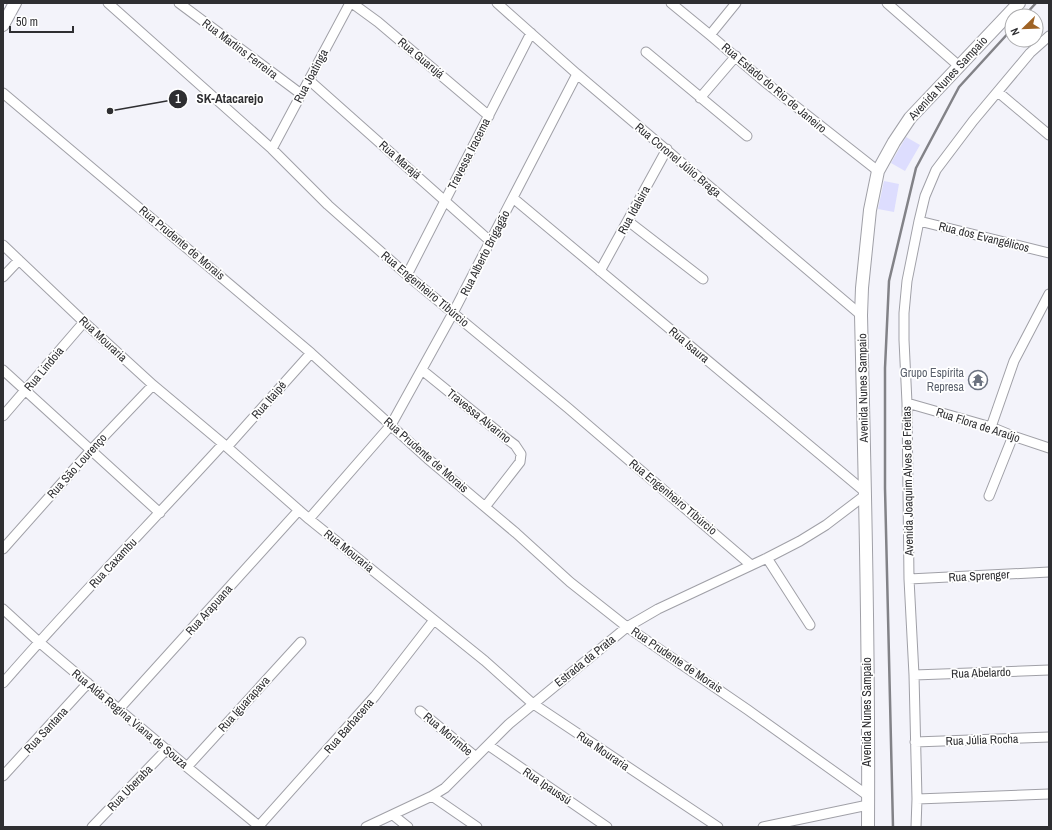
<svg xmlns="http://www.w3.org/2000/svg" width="1052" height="830" viewBox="0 0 1052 830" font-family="'Archivo Narrow',sans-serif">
	<rect width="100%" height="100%" fill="#f3f3fa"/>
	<path fill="#ddddfe" d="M 906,137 L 920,145 L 905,171 L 891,163 Z
		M 884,181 L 899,184 L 894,212 L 878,209 Z"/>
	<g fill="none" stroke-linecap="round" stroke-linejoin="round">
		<defs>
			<path id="street" d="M 108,3 L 272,149 L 328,205 L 407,275 L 568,408 L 751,565
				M 179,3 L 301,94
				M 352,3 L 378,22 L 489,116
				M 497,3 L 577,74 L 861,315
				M 671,3 L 710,35 L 765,82 L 878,171
				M 887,3 L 959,66
				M 710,35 L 736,3
				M 646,52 L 747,136
				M 309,80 L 490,241
				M 998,92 L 1049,135
				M 3,93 L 311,353 L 428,459 L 516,533 L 570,582 L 627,627 L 748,710 L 867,795
				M 700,98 L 736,56
				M 272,149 L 350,3
				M 513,198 L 864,491
				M 628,221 L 703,279
				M 919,221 L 1049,253
				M 3,245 L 84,322 L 153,385 L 227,447 L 309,519 L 485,661 L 532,703 L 718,827
				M 600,271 L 667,149
				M 407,275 L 531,33
				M 3,277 L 19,260
				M 3,370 L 160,513
				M 422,370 L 507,439 L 515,445 L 521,454 L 520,462 L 485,507
				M 907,403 L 991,427 L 1013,436 L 1049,448
				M 3,416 L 84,322
				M 991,427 L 1014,361 L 1049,294
				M 227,447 L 311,353
				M 989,496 L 1013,436
				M 309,519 L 391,425 L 453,313 L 577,74
				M 3,549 L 91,450 L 153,385
				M 767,558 L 810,625
				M 909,579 L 1049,572
				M 3,609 L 39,642 L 187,767 L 260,827
				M 914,675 L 1049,670
				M 3,683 C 74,601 150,524 223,444
				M 119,709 L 299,510
				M 420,711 L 476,757
				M 915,742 L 1049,737
				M 488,745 L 607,827
				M 187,767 L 301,642
				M 3,776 L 88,683
				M 432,796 L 477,827
				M 917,799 L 1049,794
				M 393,815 L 408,827
				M 92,827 L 167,749
				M 258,827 L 375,696 L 434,620
				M 366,827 L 432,796 L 445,788 L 509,724 L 627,627 L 658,609 L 767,558 L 800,541 L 826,525 L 864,496
				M 763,827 L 868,805
				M 916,827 L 917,799 L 914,675 L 909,579 L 907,403 L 904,340 L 904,313 L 907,281 L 919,221 L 925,196 L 936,170 L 973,121 L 1030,53 L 1049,36"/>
			<path id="secondary" d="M 3,25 L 15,3
				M 868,827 C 869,656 865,486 861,315 L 862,288 L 870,210 L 878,171 L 894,142 L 910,118 L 1019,3"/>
		</defs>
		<use href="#street" stroke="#a0a0a7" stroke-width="11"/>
		<use href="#secondary" stroke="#a0a0a7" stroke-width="14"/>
		<use href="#street" stroke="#fff" stroke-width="9"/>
		<use href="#secondary" stroke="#fff" stroke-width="12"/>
		<path stroke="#828287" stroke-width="2.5" d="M 1024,16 L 1036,3
			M 893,827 L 885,488 L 885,368 L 889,281 L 916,168 L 959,87 L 1012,29"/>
	</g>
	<defs>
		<symbol id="temple-ring" viewBox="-11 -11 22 22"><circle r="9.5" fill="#fff" stroke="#6b7280" stroke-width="1.5"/><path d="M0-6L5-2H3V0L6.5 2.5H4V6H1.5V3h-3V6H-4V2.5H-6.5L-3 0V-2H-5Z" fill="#6b7280"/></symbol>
	</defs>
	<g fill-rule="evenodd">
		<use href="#temple-ring" x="967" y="369" width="22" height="22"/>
	</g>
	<g text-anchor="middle" stroke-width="3.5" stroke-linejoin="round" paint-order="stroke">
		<g font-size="12" fill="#2e2e31" stroke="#fff">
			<text transform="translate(240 49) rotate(37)" y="4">Rua Martins Ferreira</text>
			<text transform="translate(421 58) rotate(40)" y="4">Rua Guarujá</text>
			<text transform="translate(311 76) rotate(-62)" y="4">Rua Joatinga</text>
			<text transform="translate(948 78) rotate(-47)" y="4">Avenida Nunes Sampaio</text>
			<text transform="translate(774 88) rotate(40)" y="4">Rua Estado do Rio de Janeiro</text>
			<text transform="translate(469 154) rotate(-63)" y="4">Travessa Iracema</text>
			<text transform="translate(400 160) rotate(41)" y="4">Rua Marajá</text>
			<text transform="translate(678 160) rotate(40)" y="4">Rua Coronel Júlio Braga</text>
			<text transform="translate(634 210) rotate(-61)" y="4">Rua Idalsira</text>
			<text transform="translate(984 237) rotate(14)" y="4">Rua dos Evangélicos</text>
			<text transform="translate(182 243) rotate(40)" y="4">Rua Prudente de Morais</text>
			<text transform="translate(485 253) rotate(-63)" y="4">Rua Alberto Brigagão</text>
			<text transform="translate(425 289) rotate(40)" y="4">Rua Engenheiro Tibúrcio</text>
			<text transform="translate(103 339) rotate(43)" y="4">Rua Mouraria</text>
			<text transform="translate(689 345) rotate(40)" y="4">Rua Isaura</text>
			<text transform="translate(44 369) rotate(-50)" y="4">Rua Lindoia</text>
			<text transform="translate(863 388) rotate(-91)" y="4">Avenida Nunes Sampaio</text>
			<text transform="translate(269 400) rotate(-49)" y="4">Rua Itaipé</text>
			<text transform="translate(479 416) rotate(39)" y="4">Travessa Alvarino</text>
			<text transform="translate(978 425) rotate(18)" y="4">Rua Flora de Araújo</text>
			<text transform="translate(426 455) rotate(41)" y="4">Rua Prudente de Morais</text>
			<text transform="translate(77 466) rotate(-48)" y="4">Rua São Lourenço</text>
			<text transform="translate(908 481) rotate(-91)" y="4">Avenida Joaquim Alves de Freitas</text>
			<text transform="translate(673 497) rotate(40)" y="4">Rua Engenheiro Tibúrcio</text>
			<text transform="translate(349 551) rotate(39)" y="4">Rua Mouraria</text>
			<text transform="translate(113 563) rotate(-47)" y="4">Rua Caxambu</text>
			<text transform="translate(979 576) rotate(-3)" y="4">Rua Sprenger</text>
			<text transform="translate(209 610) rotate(-48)" y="4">Rua Arapuana</text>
			<text transform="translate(677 660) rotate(34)" y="4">Rua Prudente de Morais</text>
			<text transform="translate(585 661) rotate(-39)" y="4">Estrada da Prata</text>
			<text transform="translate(981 673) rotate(-2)" y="4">Rua Abelardo</text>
			<text transform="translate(244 704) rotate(-48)" y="4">Rua Iguarapava</text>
			<text transform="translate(867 712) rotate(-90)" y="4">Avenida Nunes Sampaio</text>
			<text transform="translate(130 719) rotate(40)" y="4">Rua Alda Regina Viana de Souza</text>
			<text transform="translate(349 726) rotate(-49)" y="4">Rua Barbacena</text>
			<text transform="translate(46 730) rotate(-47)" y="4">Rua Santana</text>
			<text transform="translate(448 734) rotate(40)" y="4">Rua Morimbe</text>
			<text transform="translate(982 740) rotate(-2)" y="4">Rua Júlia Rocha</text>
			<text transform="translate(603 751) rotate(34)" y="4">Rua Mouraria</text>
			<text transform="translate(547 786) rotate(34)" y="4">Rua Ipaussú</text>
			<text transform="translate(130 788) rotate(-46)" y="4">Rua Uberaba</text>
		</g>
		<g font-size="12" fill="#5b616d" stroke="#fff" text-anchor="end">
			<text x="964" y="377">Grupo Espírita<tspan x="964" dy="14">Represa</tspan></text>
		</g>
	</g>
	<path fill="none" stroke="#2e2e31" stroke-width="1.5" d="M110 111L178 99"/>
	<g fill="#2e2e31" stroke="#fff" stroke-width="1.5">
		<circle cx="110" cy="111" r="4"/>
		<circle cx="178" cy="99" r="10"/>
	</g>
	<g font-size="12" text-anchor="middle" font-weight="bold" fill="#fff">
		<text x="178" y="103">1</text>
	</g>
	<g font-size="13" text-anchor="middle" font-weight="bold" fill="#2e2e31" stroke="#fff" stroke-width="3.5" stroke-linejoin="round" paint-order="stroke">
		<text x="230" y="103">SK-Atacarejo</text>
	</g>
	<rect width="1052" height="830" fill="none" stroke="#2e2e31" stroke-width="8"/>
	<g transform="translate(1024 28) rotate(247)"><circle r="19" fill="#ffffff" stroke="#ababad"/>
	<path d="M0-3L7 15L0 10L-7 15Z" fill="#9f6325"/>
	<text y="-6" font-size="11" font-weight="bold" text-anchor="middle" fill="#2e2e31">N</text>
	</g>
	<path d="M10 26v6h63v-6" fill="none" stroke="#2e2e31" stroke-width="2"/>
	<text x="16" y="26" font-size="12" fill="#2e2e31" stroke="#ffffff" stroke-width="3" paint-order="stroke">50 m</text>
</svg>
